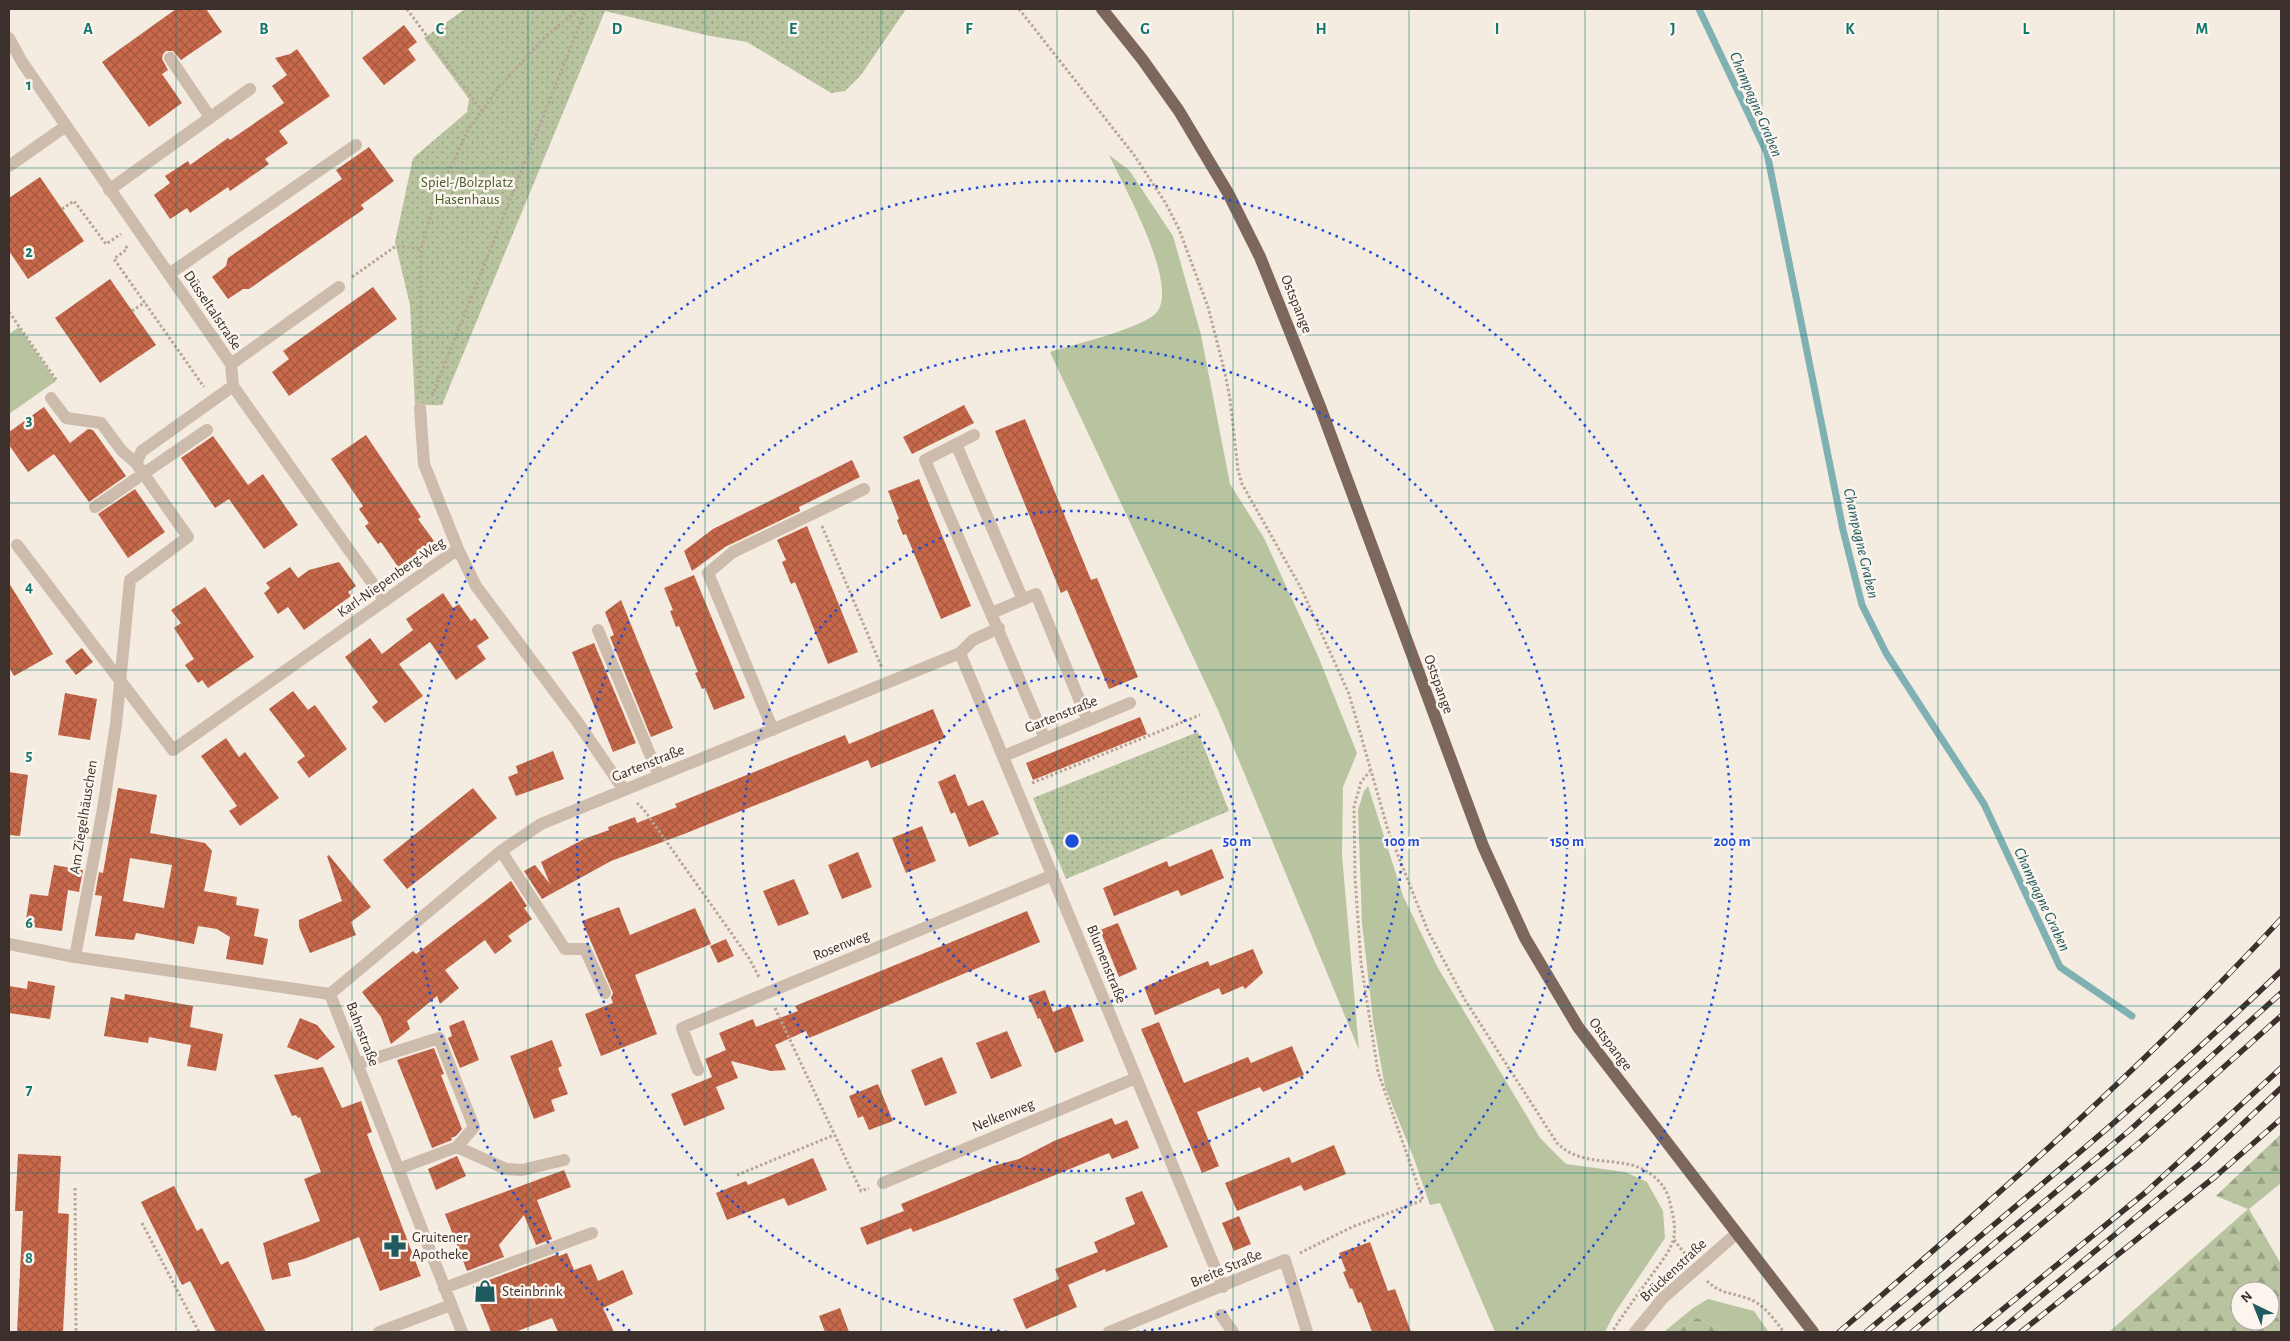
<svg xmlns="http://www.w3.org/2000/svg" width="2290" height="1341" viewBox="0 0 2290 1341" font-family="'Alegreya Sans',sans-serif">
	<defs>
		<pattern id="forest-firs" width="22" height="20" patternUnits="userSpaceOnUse" patternTransform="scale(1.25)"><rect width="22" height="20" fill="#b8c4a0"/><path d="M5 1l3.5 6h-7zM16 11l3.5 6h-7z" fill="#97a083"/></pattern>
		<pattern id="park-dots" width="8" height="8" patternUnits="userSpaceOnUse" patternTransform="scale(1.25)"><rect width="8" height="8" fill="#b8c4a0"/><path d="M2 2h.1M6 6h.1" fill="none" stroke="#97a083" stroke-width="1.8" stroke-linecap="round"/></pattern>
		<pattern id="building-cross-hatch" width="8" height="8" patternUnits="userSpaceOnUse" patternTransform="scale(1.25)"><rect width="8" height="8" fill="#c8694b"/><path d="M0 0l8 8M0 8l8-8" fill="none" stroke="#a4573f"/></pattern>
	</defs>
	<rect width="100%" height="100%" fill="#f4ebe1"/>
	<path fill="#b8c4a0" d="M 1109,155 L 1129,170 L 1173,236 L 1201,335 L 1230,484 L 1264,538 L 1318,656 L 1357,753 L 1343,787 L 1342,855 L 1359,1050 L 1218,710 L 1050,352 C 1072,345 1144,328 1157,312 C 1179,283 1123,185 1109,155 Z
		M 19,327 L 56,381 L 9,414 L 9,334 Z
		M 1368,786 L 1403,896 L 1438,968 L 1540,1138 L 1566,1164 L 1625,1172 L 1647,1182 L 1663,1211 L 1665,1238 L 1614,1314 L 1605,1332 L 1495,1332 L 1440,1203 L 1430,1205 L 1413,1156 L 1385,1087 L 1373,1020 L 1362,923 L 1358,810 L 1364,791 Z
		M 1708,1299 L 1754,1311 L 1768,1331 L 1728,1332 L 1697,1318 L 1671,1332 L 1664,1332 L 1693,1308 Z"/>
	<path fill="url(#forest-firs)" fill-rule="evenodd" d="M 2281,1134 L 2281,1183 L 2249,1209 L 2281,1264 L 2281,1332 L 2109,1332 L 2248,1209 L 2216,1196 ZM 2240,1291 L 2270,1291 L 2270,1321 L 2240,1321 Z
		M 1697,1318 L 1728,1332 L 1671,1332 Z"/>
	<path fill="url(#park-dots)" d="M 465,9 L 906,9 L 861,75 L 845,91 L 831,93 L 747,42 L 710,36 L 605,11 L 442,405 L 415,405 L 410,305 L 395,242 L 413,158 L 467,112 L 469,99 L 424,38 Z
		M 1198,732 L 1229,811 L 1066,879 L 1033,798 Z"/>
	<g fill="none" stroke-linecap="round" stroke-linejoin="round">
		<path stroke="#7fb0b2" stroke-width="7" d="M 1699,9 L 1767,153 L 1843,530 L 1862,605 L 1886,653 L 1984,804 L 2060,967 L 2132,1016"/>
	</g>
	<path fill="url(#building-cross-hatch)" fill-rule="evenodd" d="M 176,9 L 206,9 L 222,32 L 181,60 L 173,51 L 166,51 L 163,54 L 162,59 L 168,70 L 162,74 L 182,103 L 149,127 L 102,62 Z
		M 404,25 L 417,42 L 408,49 L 416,60 L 384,85 L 362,58 Z
		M 297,49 L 330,96 L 279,131 L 288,143 L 265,159 L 269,164 L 230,191 L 228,187 L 190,213 L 187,208 L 170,219 L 154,195 L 170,183 L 165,176 L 188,161 L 190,165 L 228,138 L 230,140 L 284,103 L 272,86 L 287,75 L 275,58 L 290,54 Z
		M 369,147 L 394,181 L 361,205 L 364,209 L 249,289 L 243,289 L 228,299 L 212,277 L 226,266 L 228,258 L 342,179 L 336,170 Z
		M 40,177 L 84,241 L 28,279 L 9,251 L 9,198 Z
		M 110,279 L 156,345 L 100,383 L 55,318 Z
		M 373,287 L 397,319 L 289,396 L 272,372 L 289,359 L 283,351 Z
		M 964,405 L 974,423 L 912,454 L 903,437 Z
		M 44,407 L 70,443 L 88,429 L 93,430 L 126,476 L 89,502 L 54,454 L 28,472 L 9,445 L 9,432 Z
		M 1025,419 L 1091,580 L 1097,578 L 1138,677 L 1109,689 L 1067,590 L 1061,593 L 995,431 Z
		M 366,435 L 421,517 L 418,519 L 434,541 L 398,567 L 381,542 L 378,544 L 365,526 L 369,523 L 359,509 L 363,506 L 331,459 Z
		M 213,436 L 248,485 L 263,474 L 298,525 L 264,549 L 229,499 L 215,508 L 181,458 Z
		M 852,460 L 860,477 L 799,507 L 800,511 L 725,547 L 692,571 L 684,551 L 713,529 Z
		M 919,479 L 971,606 L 941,619 L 906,534 L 903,535 L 897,520 L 899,519 L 888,491 Z
		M 135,489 L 165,532 L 128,558 L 98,514 Z
		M 807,526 L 858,652 L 828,664 L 795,582 L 791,584 L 782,562 L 786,560 L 777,540 Z
		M 339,562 L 356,586 L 348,592 L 351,596 L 304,630 L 288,607 L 278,614 L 264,593 L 270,588 L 266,583 L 290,567 L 298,578 L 309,570 Z
		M 694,575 L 745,698 L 714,710 L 705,688 L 702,689 L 695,673 L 698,672 L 679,626 L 676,627 L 670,611 L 673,610 L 664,588 Z
		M 9,583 L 53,654 L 14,676 L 9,667 Z
		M 205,587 L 254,657 L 208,688 L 202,680 L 198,683 L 185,665 L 194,659 L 174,628 L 181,623 L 171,610 Z
		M 443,593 L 453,608 L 459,604 L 471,621 L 475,618 L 489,638 L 477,646 L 486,659 L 456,680 L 430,642 L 399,664 L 423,696 L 385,723 L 372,707 L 378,702 L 345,657 L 370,638 L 382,654 L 413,630 L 406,619 Z
		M 621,600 L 673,728 L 651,737 L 610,637 L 614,635 L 605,612 Z
		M 594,643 L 636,743 L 613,752 L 572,652 Z
		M 82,648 L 93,662 L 76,675 L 65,661 Z
		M 293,691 L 308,710 L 315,705 L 347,749 L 309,778 L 297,762 L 305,756 L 269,709 Z
		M 65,693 L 97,699 L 90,740 L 58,735 Z
		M 933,709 L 945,738 L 871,768 L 868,760 L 684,834 L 611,861 L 542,899 L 524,871 L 535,865 L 550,884 L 541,862 L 584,839 L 609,830 L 608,827 L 635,817 L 637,823 L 677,807 L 675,804 L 845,735 L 849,744 Z
		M 1140,717 L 1147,734 L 1033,780 L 1026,763 Z
		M 226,738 L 239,757 L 245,752 L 279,798 L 240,826 L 229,811 L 237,806 L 201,756 Z
		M 553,751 L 564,779 L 516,796 L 508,777 L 518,773 L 516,766 Z
		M 9,772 L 28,775 L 20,836 L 9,835 Z
		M 955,774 L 968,806 L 983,800 L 999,834 L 969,847 L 955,812 L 951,814 L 938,782 Z
		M 118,788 L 157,795 L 150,833 L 205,843 L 212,851 L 204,891 L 237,897 L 236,905 L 259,909 L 254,936 L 268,939 L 263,965 L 226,959 L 230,937 L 217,929 L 198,926 L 194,944 L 136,933 L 134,940 L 95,936 L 102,896 L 95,895 L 99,872 L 103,873 ZM 130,858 L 172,865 L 164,908 L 123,901 Z
		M 473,788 L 497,818 L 407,889 L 383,860 Z
		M 922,826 L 936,861 L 906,873 L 892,838 Z
		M 1212,849 L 1224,878 L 1181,896 L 1178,890 L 1114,916 L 1103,888 L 1167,861 L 1169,867 Z
		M 858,852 L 872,887 L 842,899 L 828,865 Z
		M 329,855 L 371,907 L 351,922 L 356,935 L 310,953 L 299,927 L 299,920 L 342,901 L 327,856 Z
		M 54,865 L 83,870 L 79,892 L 68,890 L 62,931 L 25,926 L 30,894 L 48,896 Z
		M 794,879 L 809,914 L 778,926 L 763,891 Z
		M 511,881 L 527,906 L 524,908 L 532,919 L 508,936 L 512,941 L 495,954 L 485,940 L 445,970 L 459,988 L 440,1004 L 437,996 L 407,1021 L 410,1029 L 391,1044 L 381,1017 L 362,992 L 413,951 L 416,954 Z
		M 619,907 L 630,935 L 695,908 L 711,944 L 635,975 L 657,1034 L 601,1056 L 585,1014 L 613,1003 L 611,998 L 613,993 L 582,921 Z
		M 1027,911 L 1040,942 L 809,1038 L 806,1031 L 775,1045 L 786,1070 L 771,1071 L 731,1061 L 738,1078 L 716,1087 L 725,1109 L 684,1126 L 671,1094 L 712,1077 L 705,1059 L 726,1050 L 719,1033 L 753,1019 L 756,1027 L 798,1011 L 795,1006 Z
		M 1118,923 L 1137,969 L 1119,977 L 1100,930 Z
		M 726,939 L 734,956 L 718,963 L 710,946 Z
		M 1253,949 L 1263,973 L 1245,989 L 1243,986 L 1222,995 L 1219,988 L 1155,1015 L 1144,987 L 1208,961 L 1210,966 Z
		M 28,981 L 55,986 L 50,1019 L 9,1013 L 9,986 L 27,989 Z
		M 1045,990 L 1053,1012 L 1070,1005 L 1084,1041 L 1055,1053 L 1040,1018 L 1038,1019 L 1028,996 Z
		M 125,994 L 193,1006 L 190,1027 L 223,1034 L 216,1071 L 187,1066 L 191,1045 L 149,1037 L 148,1043 L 104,1036 L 111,997 L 124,1000 Z
		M 300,1018 L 317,1025 L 335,1047 L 317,1060 L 287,1047 Z
		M 464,1020 L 479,1060 L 460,1068 L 448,1038 L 452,1036 L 449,1026 Z
		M 1159,1022 L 1184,1083 L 1248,1057 L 1251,1063 L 1292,1046 L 1304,1075 L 1263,1092 L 1260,1087 L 1197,1112 L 1219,1166 L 1202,1173 L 1141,1029 Z
		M 1007,1031 L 1022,1066 L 991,1079 L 976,1043 Z
		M 552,1040 L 562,1066 L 558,1068 L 568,1094 L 551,1100 L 555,1111 L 534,1119 L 510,1056 Z
		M 434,1048 L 444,1074 L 441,1075 L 462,1129 L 456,1136 L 451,1138 L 452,1140 L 432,1148 L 397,1060 Z
		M 942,1057 L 957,1093 L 925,1106 L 911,1070 Z
		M 323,1067 L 342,1108 L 361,1101 L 372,1132 L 367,1134 L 421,1276 L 380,1291 L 359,1237 L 304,1259 L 288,1263 L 291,1276 L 272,1280 L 263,1243 L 320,1221 L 304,1179 L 321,1172 L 300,1117 L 298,1118 L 296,1115 L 292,1116 L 274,1075 Z
		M 878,1084 L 893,1121 L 869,1130 L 863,1116 L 858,1118 L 849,1096 Z
		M 1112,1118 L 1115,1125 L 1127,1120 L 1139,1148 L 1112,1159 L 1109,1153 L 950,1218 L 913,1232 L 911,1228 L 867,1245 L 860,1228 L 904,1211 L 901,1204 L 993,1166 L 1019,1159 L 1054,1141 Z
		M 1334,1145 L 1346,1174 L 1304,1191 L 1301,1185 L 1237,1211 L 1225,1183 L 1289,1157 L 1292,1163 Z
		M 18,1154 L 61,1156 L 58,1213 L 69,1214 L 63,1332 L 17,1332 L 23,1211 L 15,1211 Z
		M 457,1156 L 466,1176 L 436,1190 L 428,1169 Z
		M 813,1158 L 827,1190 L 788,1206 L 784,1198 L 727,1220 L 716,1193 L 746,1181 L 748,1185 Z
		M 564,1170 L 571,1187 L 537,1200 L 552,1239 L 536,1245 L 524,1215 L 499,1245 L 504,1257 L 467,1271 L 445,1214 Z
		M 174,1186 L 197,1231 L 202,1228 L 221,1265 L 228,1261 L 266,1332 L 216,1332 L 190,1281 L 182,1285 L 141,1202 Z
		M 1142,1191 L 1168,1247 L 1106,1272 L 1105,1269 L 1068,1285 L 1077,1307 L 1026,1329 L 1013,1299 L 1059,1279 L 1055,1269 L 1098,1252 L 1094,1242 L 1135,1224 L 1125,1198 Z
		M 1239,1216 L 1251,1244 L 1234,1251 L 1222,1223 Z
		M 1370,1242 L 1388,1291 L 1395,1289 L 1411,1332 L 1372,1332 L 1361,1302 L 1358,1303 L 1352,1288 L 1350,1289 L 1343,1272 L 1346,1271 L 1339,1253 Z
		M 567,1253 L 574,1270 L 591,1264 L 598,1281 L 623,1270 L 633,1294 L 603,1308 L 614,1332 L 558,1332 L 552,1318 L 515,1332 L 491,1332 L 473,1286 L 558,1254 L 559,1256 Z
		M 840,1308 L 849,1332 L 825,1332 L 819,1316 Z"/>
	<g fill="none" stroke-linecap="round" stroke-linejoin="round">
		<path stroke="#b9a596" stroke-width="3" stroke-dasharray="2.5 2.5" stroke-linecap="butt" d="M 407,9 L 482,111
			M 1019,9 L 1134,155 L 1165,202 L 1179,229 L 1208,307 L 1225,373 L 1230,399 L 1238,470 L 1242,484 L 1301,588 L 1349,694 L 1388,830 L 1428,931 L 1465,1000 L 1557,1143 C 1579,1165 1608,1158 1635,1166 C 1651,1171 1665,1184 1669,1199 C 1672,1211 1677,1228 1673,1241 C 1669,1253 1659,1265 1651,1276 C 1638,1294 1624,1313 1612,1332
			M 62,209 L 74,201 L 106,244 L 121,234
			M 126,246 L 127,249 L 114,259 L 204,387
			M 352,277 L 396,246 L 421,249
			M 132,311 L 145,302
			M 9,312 L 57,381
			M 420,393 L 421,249 L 434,204 L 467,132 L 499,87 L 546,36 L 579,9
			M 432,396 L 586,9
			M 822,526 L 882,668
			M 1032,783 L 1200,715
			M 637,803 L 644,810 L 749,958 L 759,977
			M 775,1008 L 861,1191 L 869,1188
			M 737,1175 L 834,1135
			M 75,1188 L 76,1332
			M 142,1223 L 199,1332
			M 1674,1240 L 1686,1255
			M 1300,1253 L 1352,1227 L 1423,1200 L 1378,1072 L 1361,963 L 1355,877 L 1354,807 L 1361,782 L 1370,771
			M 1707,1281 C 1723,1297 1740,1292 1757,1303 C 1768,1310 1776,1322 1784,1332"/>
		<path stroke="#cdbbac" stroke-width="12" d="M 9,38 L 22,62 L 231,364 L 233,386 L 385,601
			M 170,58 L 210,117
			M 9,166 L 66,126
			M 109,190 L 250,89
			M 169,274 L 356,145
			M 231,364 L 339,287
			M 51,398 L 66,418 L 101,423 L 122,451 L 136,463
			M 420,408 L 424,464 L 458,549 L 476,586 L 576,720 L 624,790
			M 974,435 L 925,460 L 1045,739
			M 956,444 L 1023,600
			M 95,507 L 207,430
			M 17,545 L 173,750 L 458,549
			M 992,613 L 1036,594 L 1088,721
			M 598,630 L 659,776
			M 960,653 L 1223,1287
			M 773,730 L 708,573 L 733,552 L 864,489
			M 1004,756 L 1130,703
			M 501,851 L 565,949 L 585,949 L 605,993
			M 9,944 L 75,957 L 330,994 L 462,1332
			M 75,957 L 103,809 L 116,724 L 130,580 L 188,537 L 136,463 L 142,451 L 233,386
			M 330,994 L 501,851 L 541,824 L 960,653 L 973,640 L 999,628
			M 357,1064 L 439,1038 L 474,1127 L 457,1147 L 398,1169
			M 698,1070 L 682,1028 L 1053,875
			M 457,1147 L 506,1169 L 522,1170 L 564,1160
			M 883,1183 L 1136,1078
			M 444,1288 L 592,1233
			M 1221,1315 L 1233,1332
			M 379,1332 L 451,1305
			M 1109,1332 L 1285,1260 L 1307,1332
			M 1635,1332 L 1663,1298 L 1736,1234"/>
		<path stroke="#7d675c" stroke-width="12" d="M 1102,9 L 1142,59 L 1179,111 L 1228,193 L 1260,257 L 1321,409 L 1483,846 L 1525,938 L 1578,1027 L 1813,1332"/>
		<defs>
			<path id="rail" d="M 1839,1332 C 1992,1201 2144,1067 2281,919
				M 1866,1332 C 2006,1214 2149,1098 2281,971
				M 1888,1332 L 2130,1130 L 2281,993
				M 1912,1332 L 2140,1142 L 2281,1016
				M 1975,1332 L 2146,1192 L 2281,1068
				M 1998,1332 L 2202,1162 L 2281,1088
				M 2021,1332 L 2216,1176 L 2281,1119"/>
		</defs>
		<use href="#rail" stroke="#3b302b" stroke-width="5.5"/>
		<use href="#rail" stroke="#fbf5ee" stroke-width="4" stroke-dasharray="11" stroke-linecap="butt"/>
	</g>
	<path fill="none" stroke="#0f766e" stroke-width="1" stroke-opacity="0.55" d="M 176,9 L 176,1332M 352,9 L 352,1332M 528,9 L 528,1332M 705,9 L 705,1332M 881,9 L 881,1332M 1057,9 L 1057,1332M 1233,9 L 1233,1332M 1409,9 L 1409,1332M 1585,9 L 1585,1332M 1762,9 L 1762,1332M 1938,9 L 1938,1332M 2114,9 L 2114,1332M 9,168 L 2281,168M 9,335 L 2281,335M 9,503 L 2281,503M 9,670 L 2281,670M 9,838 L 2281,838M 9,1006 L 2281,1006M 9,1173 L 2281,1173"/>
	<g fill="none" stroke="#1d4ed8" stroke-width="2.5" stroke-dasharray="2.5 5">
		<circle cx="1072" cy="841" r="165"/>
		<circle cx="1072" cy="841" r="330"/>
		<path d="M1007 1332A495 495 0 1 1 1137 1332"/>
		<path d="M630 1331A660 660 0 1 1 1514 1331"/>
	</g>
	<defs>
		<symbol id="pharmacy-bare" viewBox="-9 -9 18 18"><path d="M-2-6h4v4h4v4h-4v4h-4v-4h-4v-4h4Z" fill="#1f5a5e" stroke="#fbf5ee" stroke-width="2.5" paint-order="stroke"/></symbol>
		<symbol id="shop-bare" viewBox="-9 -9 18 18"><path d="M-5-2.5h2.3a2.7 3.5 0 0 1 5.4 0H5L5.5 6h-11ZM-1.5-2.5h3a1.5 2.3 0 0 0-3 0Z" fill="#1f5a5e" stroke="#fbf5ee" stroke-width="2.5" paint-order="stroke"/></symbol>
	</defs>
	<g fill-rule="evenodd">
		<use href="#pharmacy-bare" x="379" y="1230" width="32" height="32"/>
		<use href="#shop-bare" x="469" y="1275" width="32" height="32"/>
	</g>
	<g text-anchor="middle" stroke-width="5" stroke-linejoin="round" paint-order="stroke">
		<g font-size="15" fill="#4a5a2e" stroke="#fbf5ee">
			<text x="467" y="187">Spiel-/Bolzplatz<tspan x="467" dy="17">Hasenhaus</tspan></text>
		</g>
		<g font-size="15" fill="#3b302b" stroke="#fbf5ee">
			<text transform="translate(1297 304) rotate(68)" y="5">Ostspange</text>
			<text transform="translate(213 310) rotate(56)" y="5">Düsseltalstraße</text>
			<text transform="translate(391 577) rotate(-35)" y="5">Karl-Niepenberg-Weg</text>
			<text transform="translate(1439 684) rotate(70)" y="5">Ostspange</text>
			<text transform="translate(1061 714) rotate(-22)" y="5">Gartenstraße</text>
			<text transform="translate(648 763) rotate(-22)" y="5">Gartenstraße</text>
			<text transform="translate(83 817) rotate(-81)" y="5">Am Ziegelhäuschen</text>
			<text transform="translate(841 945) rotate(-22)" y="5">Rosenweg</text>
			<text transform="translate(1107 964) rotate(68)" y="5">Blumenstraße</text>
			<text transform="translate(363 1034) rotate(69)" y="5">Bahnstraße</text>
			<text transform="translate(1611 1044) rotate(53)" y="5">Ostspange</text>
			<text transform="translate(1003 1115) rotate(-22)" y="5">Nelkenweg</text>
			<text transform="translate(1226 1268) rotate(-23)" y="5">Breite Straße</text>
			<text transform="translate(1673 1270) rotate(-43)" y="5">Brückenstraße</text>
		</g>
		<g font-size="15" fill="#3b302b" stroke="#fbf5ee" text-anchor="start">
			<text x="412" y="1242">Gruitener<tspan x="412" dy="17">Apotheke</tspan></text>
			<text x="502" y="1296">Steinbrink</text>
		</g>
		<g font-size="16" font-style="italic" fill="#1f5a5e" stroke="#fbf5ee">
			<text transform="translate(1757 104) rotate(67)" y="6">Champagne Graben</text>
			<text transform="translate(1862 543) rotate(77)" y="6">Champagne Graben</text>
			<text transform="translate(2043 899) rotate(65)" y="6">Champagne Graben</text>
		</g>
	</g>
	<g font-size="16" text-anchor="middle" font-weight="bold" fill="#0f766e" stroke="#fbf5ee" stroke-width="5" stroke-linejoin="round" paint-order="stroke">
		<text x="88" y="34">A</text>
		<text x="264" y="34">B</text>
		<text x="440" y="34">C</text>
		<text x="617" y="34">D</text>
		<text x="793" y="34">E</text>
		<text x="969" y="34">F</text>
		<text x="1145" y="34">G</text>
		<text x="1321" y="34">H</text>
		<text x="1497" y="34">I</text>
		<text x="1673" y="34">J</text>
		<text x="1850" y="34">K</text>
		<text x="2026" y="34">L</text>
		<text x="2202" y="34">M</text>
		<text x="29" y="90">1</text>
		<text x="29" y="257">2</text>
		<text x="29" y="425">3</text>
		<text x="29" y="592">4</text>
		<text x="29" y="760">5</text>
		<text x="29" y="928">6</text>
		<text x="29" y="1095">7</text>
		<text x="29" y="1263">8</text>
	</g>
	<circle cx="1072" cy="841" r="8" fill="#1d4ed8" stroke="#fbf5ee" stroke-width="2.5"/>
	<g font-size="15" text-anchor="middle" font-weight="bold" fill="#1d4ed8" stroke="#fbf5ee" stroke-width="5" stroke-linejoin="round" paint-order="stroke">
		<text x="1237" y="846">50 m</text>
		<text x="1402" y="846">100 m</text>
		<text x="1567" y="846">150 m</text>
		<text x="1732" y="846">200 m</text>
	</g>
	<rect width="2290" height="1341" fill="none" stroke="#3b302b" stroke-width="20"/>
	<g transform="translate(2255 1306) rotate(317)"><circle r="24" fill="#fbf5ee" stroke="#aea6a0"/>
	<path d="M0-4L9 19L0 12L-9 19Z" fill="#1f5a5e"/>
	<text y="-8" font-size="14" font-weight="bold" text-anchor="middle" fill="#3b302b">N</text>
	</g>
</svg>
